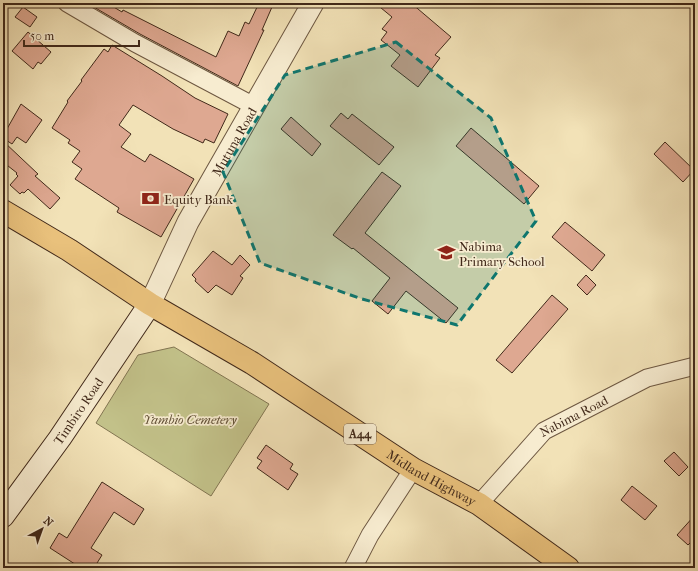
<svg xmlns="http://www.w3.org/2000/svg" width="698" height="571" viewBox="0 0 698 571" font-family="'IM FELL French Canon',serif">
	<rect width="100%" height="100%" fill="#f2e2b7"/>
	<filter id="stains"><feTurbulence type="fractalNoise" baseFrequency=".005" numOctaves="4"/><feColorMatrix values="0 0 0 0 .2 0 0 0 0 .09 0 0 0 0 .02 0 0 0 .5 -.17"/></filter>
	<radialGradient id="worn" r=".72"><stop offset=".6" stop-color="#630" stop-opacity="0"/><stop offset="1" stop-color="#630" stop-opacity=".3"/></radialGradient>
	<path fill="#c2c189" stroke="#827552" d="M 174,347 L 269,404 L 211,496 L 96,423 L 138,355 Z"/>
	<path fill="#dea891" stroke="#41291a" d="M 87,3 L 107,3 L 122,12 L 123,10 L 216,57 L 228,31 L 239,36 L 245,22 L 249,24 L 259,3 L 264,3 L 272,7 L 262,30 L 264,30 L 238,86 L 140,34 Z
		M 375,3 L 411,3 L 451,37 L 435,55 L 440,58 L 418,87 L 391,66 L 400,55 L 381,40 L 387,32 L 382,29 L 392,17 Z
		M 23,7 L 37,17 L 30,27 L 15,17 Z
		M 28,32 L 51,52 L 41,64 L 38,62 L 33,69 L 12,51 Z
		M 112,45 L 162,76 L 195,98 L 228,114 L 214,143 L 205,139 L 203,143 L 173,129 L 133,105 L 119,125 L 131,134 L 121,147 L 145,162 L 150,154 L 194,179 L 161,237 L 117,212 L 119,208 L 75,179 L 82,169 L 72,162 L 80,151 L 68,143 L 70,140 L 52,128 L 68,102 L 67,101 L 82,81 L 81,80 L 104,49 L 108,52 Z
		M 21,104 L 42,120 L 26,143 L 17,137 L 12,144 L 3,138 L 3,136 Z
		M 341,113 L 348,119 L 352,114 L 394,147 L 379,165 L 330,126 Z
		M 291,117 L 321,144 L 312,156 L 281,129 Z
		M 471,128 L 539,186 L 524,204 L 456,146 Z
		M 3,141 L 38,174 L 35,176 L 60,198 L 50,209 L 28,189 L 24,193 L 22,192 L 20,194 L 10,185 L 18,176 L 16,174 L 17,173 L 3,162 Z
		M 665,142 L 694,170 L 683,182 L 654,154 Z
		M 382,172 L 401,186 L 365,233 L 458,308 L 446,323 L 406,291 L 388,314 L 372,301 L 390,278 L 353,248 L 352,249 L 333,235 Z
		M 565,222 L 605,255 L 592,271 L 552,237 Z
		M 213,251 L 232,265 L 240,255 L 250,265 L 240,276 L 243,278 L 232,295 L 216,285 L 208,293 L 195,281 L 196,279 L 192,275 Z
		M 586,275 L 596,285 L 587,295 L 577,285 Z
		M 552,295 L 568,309 L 512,373 L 496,360 Z
		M 266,445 L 293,464 L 290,469 L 298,474 L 288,490 L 257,468 L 262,461 L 257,458 Z
		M 674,452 L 688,467 L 679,476 L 664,461 Z
		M 102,482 L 144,509 L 134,525 L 114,512 L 91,548 L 102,555 L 94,568 L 81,568 L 50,548 L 59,533 L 67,538 Z
		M 632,486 L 657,506 L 645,520 L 621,500 Z
		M 695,515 L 695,538 L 688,545 L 677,535 Z"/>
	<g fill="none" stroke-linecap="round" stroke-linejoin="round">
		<defs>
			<g id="minor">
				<path d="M 67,3 L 135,43 L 254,106"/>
				<path id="s1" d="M 479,504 L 544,431 L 647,378 L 695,366"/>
				<path d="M 353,568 L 370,535 L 413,469"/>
			</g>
			<g id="tertiary">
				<path id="s2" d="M 150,304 L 188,222 L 313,3"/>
			</g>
			<g id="secondary">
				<path id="s3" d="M 3,516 L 60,438 L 150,304"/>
			</g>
			<g id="primary">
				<path id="s4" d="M 3,211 L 69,250 L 150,304 L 252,363 L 413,469 L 479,504 L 568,568"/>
			</g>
		</defs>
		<use href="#minor" stroke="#6d5741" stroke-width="19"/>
		<use href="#tertiary" stroke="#6d5741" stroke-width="23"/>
		<use href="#secondary" stroke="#41291a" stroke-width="24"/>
		<use href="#primary" stroke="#41291a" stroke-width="24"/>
		<use href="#minor" stroke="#f7ecd0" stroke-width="17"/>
		<use href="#tertiary" stroke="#f7ecd0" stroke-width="21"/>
		<use href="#secondary" stroke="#f7ecd0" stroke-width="22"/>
		<use href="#primary" stroke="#e9c17c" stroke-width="22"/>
	</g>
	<path fill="#0f766e" fill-opacity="0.2" stroke="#0f766e" stroke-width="3" stroke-dasharray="8 5" stroke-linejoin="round" d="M 396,42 L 491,118 L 536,221 L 457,325 L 362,299 L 260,263 L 223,172 L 285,75 Z"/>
	<defs>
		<symbol id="bank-bare" viewBox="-9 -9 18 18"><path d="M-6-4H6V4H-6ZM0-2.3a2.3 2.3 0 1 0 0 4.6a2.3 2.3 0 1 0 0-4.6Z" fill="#8f2418" stroke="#f7ecd0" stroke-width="2.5" paint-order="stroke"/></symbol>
		<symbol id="school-bare" viewBox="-9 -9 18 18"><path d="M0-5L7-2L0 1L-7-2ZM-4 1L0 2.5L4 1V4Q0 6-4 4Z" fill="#8f2418" stroke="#f7ecd0" stroke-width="2.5" paint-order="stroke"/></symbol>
	</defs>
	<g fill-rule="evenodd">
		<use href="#bank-bare" x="138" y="186" width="25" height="25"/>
		<use href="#school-bare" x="434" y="240" width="25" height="25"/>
	</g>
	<g text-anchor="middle" stroke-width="3.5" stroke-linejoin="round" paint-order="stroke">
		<rect fill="#f7ecd0" stroke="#786451" stroke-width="1" x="344" y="424" width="32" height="20" rx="3"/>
		<g font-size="12" font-weight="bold" fill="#41291a">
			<text x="360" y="438">A44</text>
		</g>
		<g font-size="13" fill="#41291a" stroke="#f7ecd0">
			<text dy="5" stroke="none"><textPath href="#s2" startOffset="183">Mutuna Road</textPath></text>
			<text dy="5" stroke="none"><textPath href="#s3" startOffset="129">Timbiro Road</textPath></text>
			<text dy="5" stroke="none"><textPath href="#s1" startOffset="131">Nabima Road</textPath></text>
			<text dy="5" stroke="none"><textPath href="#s4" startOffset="505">Midland Highway</textPath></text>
		</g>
		<g font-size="13" fill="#41291a" stroke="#f7ecd0" text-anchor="start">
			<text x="164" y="204">Equity Bank</text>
			<text x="459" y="251">Nabima<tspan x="459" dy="15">Primary School</tspan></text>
		</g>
		<g font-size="13" font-style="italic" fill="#614f36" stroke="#f7ecd0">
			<text x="190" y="424">Yambio Cemetery</text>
		</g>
	</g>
	<rect width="698" height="571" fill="none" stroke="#f2e2b7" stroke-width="16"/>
	<rect x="4" y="4" width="690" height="563" fill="none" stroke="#41291a" stroke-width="2"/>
	<rect x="8" y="8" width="682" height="555" fill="none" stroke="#41291a"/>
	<g transform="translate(42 529) rotate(41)" stroke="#f7ecd0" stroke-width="3" paint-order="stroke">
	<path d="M0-3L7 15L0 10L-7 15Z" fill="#41291a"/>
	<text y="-6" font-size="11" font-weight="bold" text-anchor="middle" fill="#41291a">N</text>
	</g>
	<path d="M24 40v6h115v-6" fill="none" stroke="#41291a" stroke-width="2"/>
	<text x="30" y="40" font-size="12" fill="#41291a" stroke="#f7ecd0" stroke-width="3" paint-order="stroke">50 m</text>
	<rect width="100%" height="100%" filter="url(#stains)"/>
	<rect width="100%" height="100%" fill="url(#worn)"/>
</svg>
